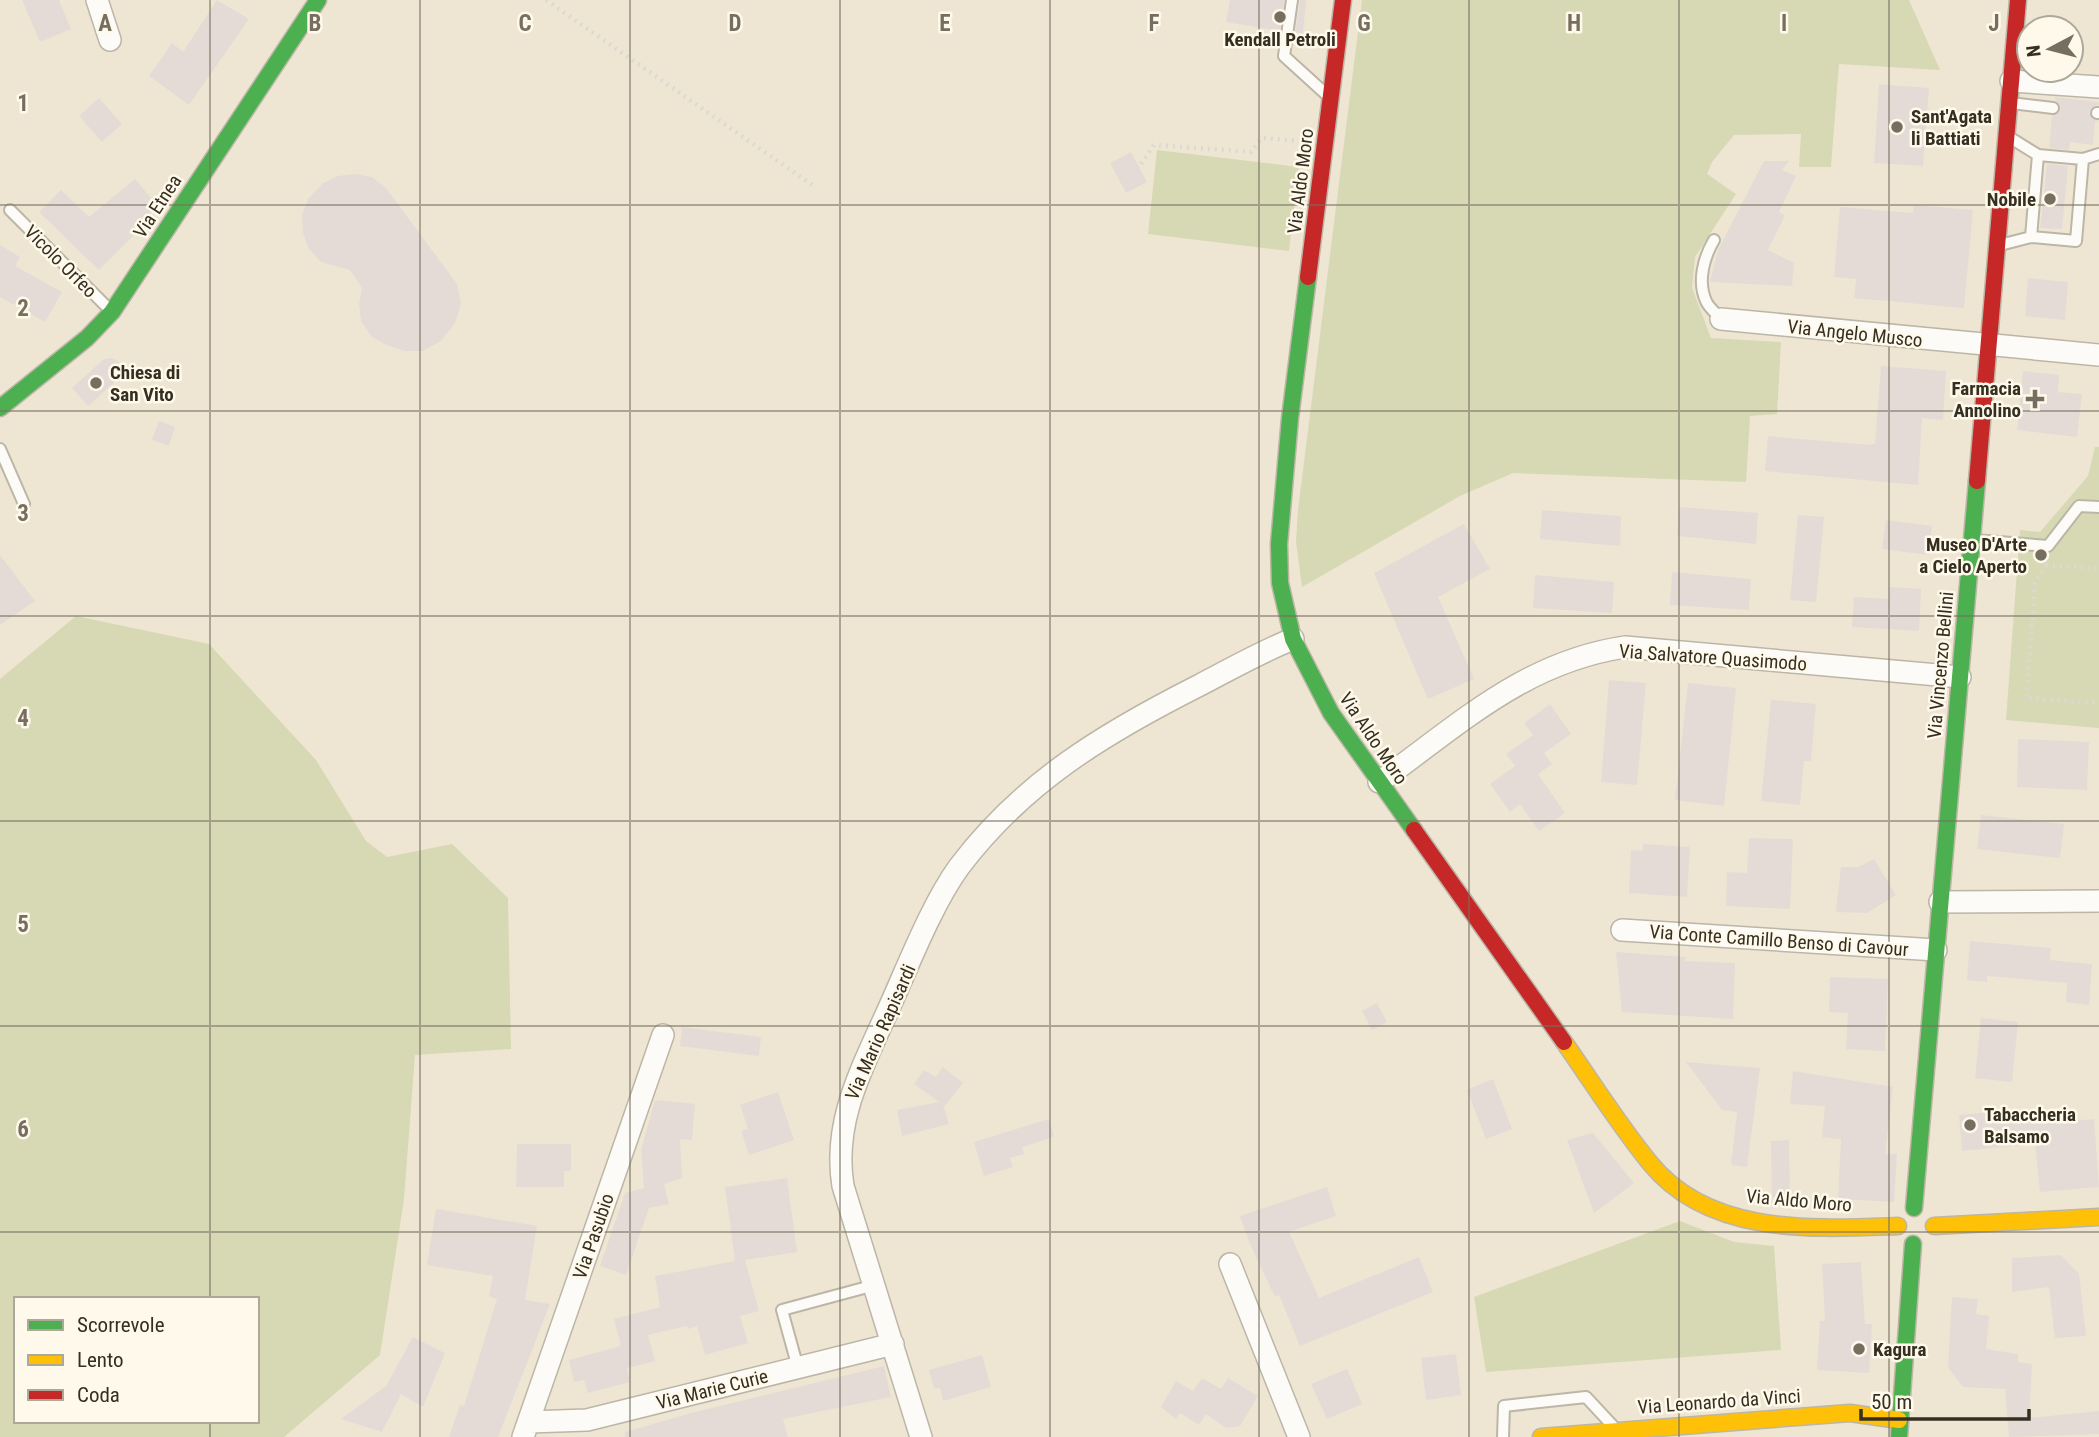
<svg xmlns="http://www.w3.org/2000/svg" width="2099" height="1437" viewBox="0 0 2099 1437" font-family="'Roboto Condensed',sans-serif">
	<rect width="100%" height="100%" fill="#eee6d2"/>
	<path fill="#d6d9b3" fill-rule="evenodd" d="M 1362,0 L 1909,0 L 1940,70 L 1839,64 L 1831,167 L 1799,167 L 1801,134 L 1734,135 L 1712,162 L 1707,174 L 1736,194 L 1695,257 L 1692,288 L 1711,338 L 1781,342 L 1777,414 L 1750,416 L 1746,482 L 1513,473 L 1460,496 L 1302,587 L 1296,542 L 1298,510 Z
		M 1157,150 L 1299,167 L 1289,251 L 1148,234 Z
		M 2095,447 L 2099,447 L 2099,728 L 2006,720 L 2020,530 L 2040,532 L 2088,476 Z
		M 76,616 L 209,644 L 316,760 L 366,841 L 387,857 L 452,844 L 508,898 L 511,1049 L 415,1055 L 404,1199 L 380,1355 L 284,1437 L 0,1437 L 0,679 ZM 16,1299 L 257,1299 L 257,1421 L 16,1421 Z
		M 1680,1221 L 1734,1242 L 1774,1246 L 1781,1350 L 1486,1372 L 1474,1297 Z"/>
	<path fill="#e5dbd6" d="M 22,0 L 59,0 L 71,29 L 40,42 Z
		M 217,0 L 249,19 L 189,105 L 149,76 L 172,43 L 183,52 Z
		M 1230,0 L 1284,0 L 1280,31 L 1226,22 Z
		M 1300,0 L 1306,0 L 1303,34 L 1295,33 Z
		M 1879,84 L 1929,88 L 1923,166 L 1874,163 Z
		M 2054,97 L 2098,102 L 2099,105 L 2093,107 L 2089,112 L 2093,119 L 2099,121 L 2095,122 L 2093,145 L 2070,142 L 2069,150 L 2049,148 L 2052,116 L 2061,108 Z
		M 99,98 L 122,124 L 102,142 L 79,116 Z
		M 1131,152 L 1147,182 L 1126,193 L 1110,163 Z
		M 1764,161 L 1789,161 L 1782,170 L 1796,176 L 1779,212 L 1785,215 L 1768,250 L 1794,263 L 1792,286 L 1710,282 L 1718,250 Z
		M 2047,164 L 2068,166 L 2062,229 L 2040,228 Z
		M 355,174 L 372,177 L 386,188 L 457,284 L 461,304 L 455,323 L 441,341 L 423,351 L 405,351 L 386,345 L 371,336 L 361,321 L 359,304 L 362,288 L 350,270 L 321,262 L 309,249 L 303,233 L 302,215 L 308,199 L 323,183 L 338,176 Z
		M 135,179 L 156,204 L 137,232 L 99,270 L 39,212 L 61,190 L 89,217 Z
		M 1914,205 L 1973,210 L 1964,308 L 1854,298 L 1856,279 L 1834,277 L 1840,207 L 1913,213 Z
		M 0,245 L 20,257 L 15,266 L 62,292 L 45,322 L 0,297 Z
		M 2028,278 L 2068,282 L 2065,320 L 2025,316 Z
		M 111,358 L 118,361 L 121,369 L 119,378 L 88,406 L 72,388 L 104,359 Z
		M 1881,366 L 1946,371 L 1943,420 L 1922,418 L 1918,485 L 1765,471 L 1768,436 L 1870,445 L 1875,443 Z
		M 2023,371 L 2059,375 L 2058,392 L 2082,394 L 2077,437 L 2017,430 Z
		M 159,421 L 175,427 L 169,446 L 152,440 Z
		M 1679,507 L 1758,513 L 1756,544 L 1677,536 Z
		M 1542,510 L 1621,516 L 1620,546 L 1540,539 Z
		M 1798,515 L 1824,517 L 1816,602 L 1790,600 Z
		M 1886,520 L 1932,526 L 1929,555 L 1882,549 Z
		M 1464,524 L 1490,569 L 1438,597 L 1474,679 L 1428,699 L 1374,573 Z
		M 0,555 L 35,601 L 0,625 Z
		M 1672,572 L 1751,579 L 1749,610 L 1670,605 Z
		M 1535,575 L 1614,582 L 1612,613 L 1533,608 Z
		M 1890,587 L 1921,589 L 1919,631 L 1852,627 L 1854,597 L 1889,599 Z
		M 1609,680 L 1646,683 L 1637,785 L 1601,782 Z
		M 1688,683 L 1736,688 L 1724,806 L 1675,800 Z
		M 1771,700 L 1816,704 L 1811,761 L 1804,761 L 1800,805 L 1761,801 Z
		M 1550,704 L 1571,734 L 1544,753 L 1552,764 L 1538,774 L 1565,813 L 1539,831 L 1520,804 L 1510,812 L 1490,784 L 1515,766 L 1506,754 L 1533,735 L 1524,723 Z
		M 2018,739 L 2089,742 L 2087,790 L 2017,787 Z
		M 1981,815 L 2064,824 L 2060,858 L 1977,849 Z
		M 1749,838 L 1793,839 L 1790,909 L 1726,906 L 1727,872 L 1747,873 Z
		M 1643,844 L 1690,847 L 1687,897 L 1629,893 L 1631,850 L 1643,851 Z
		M 1874,859 L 1896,895 L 1867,913 L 1836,912 L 1841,867 L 1858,867 Z
		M 1970,941 L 2051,948 L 2050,960 L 2092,964 L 2089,1005 L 2066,1002 L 2067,983 L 1987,976 L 1987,982 L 1967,980 Z
		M 1616,952 L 1686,957 L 1685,961 L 1735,963 L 1733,1019 L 1622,1012 Z
		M 1830,977 L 1888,979 L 1885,1051 L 1846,1049 L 1848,1013 L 1829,1012 Z
		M 1377,1003 L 1387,1022 L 1372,1030 L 1362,1011 Z
		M 1981,1018 L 2018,1022 L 2012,1082 L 1975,1078 Z
		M 682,1027 L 761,1037 L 759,1056 L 680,1046 Z
		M 1686,1062 L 1760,1068 L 1747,1167 L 1731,1165 L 1737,1112 L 1722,1110 Z
		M 943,1067 L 963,1083 L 945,1106 L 943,1105 L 949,1124 L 902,1136 L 897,1110 L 939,1102 L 914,1084 L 924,1070 L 936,1077 Z
		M 1793,1071 L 1893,1087 L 1885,1154 L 1897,1154 L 1894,1202 L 1838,1199 L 1841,1139 L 1822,1137 L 1825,1106 L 1790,1104 Z
		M 1493,1079 L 1512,1129 L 1486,1139 L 1467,1090 Z
		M 778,1092 L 794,1140 L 749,1155 L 741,1131 L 748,1129 L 740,1105 Z
		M 655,1100 L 695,1104 L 692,1140 L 680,1139 L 682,1178 L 664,1184 L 669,1204 L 649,1208 L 626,1275 L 600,1266 L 625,1193 L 644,1188 L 641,1150 Z
		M 2009,1110 L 2012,1119 L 2033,1117 L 2033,1124 L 2094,1119 L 2099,1187 L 2040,1192 L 2035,1144 L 1962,1151 L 1959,1115 Z
		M 1049,1119 L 1054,1137 L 1022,1147 L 1024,1154 L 1010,1158 L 1013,1167 L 984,1176 L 974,1142 Z
		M 1593,1133 L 1634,1183 L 1594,1213 L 1567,1140 Z
		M 1789,1140 L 1790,1198 L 1772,1198 L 1771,1141 Z
		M 517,1144 L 571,1144 L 571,1171 L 564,1171 L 564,1187 L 516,1187 Z
		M 787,1178 L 797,1252 L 745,1260 L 759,1311 L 740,1316 L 748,1343 L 705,1355 L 697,1326 L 688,1329 L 687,1326 L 648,1335 L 655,1361 L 627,1368 L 630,1382 L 588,1393 L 584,1380 L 574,1382 L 569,1360 L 621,1346 L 614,1319 L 660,1307 L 655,1276 L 735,1261 L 725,1187 Z
		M 1327,1187 L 1336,1216 L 1289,1232 L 1319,1298 L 1419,1257 L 1433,1292 L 1300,1346 L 1279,1295 L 1275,1297 L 1250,1244 L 1240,1216 Z
		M 436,1209 L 537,1226 L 525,1300 L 550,1304 L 498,1437 L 449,1437 L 460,1405 L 464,1406 L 497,1299 L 489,1296 L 493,1276 L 427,1265 Z
		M 2061,1255 L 2079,1274 L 2086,1336 L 2055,1338 L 2049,1287 L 2012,1292 L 2012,1258 Z
		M 1861,1262 L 1865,1324 L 1872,1324 L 1869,1373 L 1817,1370 L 1820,1321 L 1825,1321 L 1822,1264 Z
		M 1952,1297 L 1978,1299 L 1976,1314 L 1989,1316 L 1986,1349 L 2018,1354 L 2018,1362 L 2032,1364 L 2029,1418 L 2099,1411 L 2099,1434 L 2009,1437 L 2005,1389 L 1963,1387 L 1948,1367 Z
		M 413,1337 L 445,1353 L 423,1407 L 401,1394 L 382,1432 L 341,1419 L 386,1386 Z
		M 1456,1354 L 1461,1395 L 1426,1400 L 1421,1358 Z
		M 982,1355 L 991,1387 L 943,1401 L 940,1388 L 934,1389 L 929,1370 Z
		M 884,1366 L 891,1397 L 783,1419 L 788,1437 L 625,1437 L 625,1432 L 691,1413 Z
		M 1347,1369 L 1362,1404 L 1327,1419 L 1311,1384 Z
		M 1202,1378 L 1221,1389 L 1228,1378 L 1258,1396 L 1240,1426 L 1226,1428 L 1206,1414 L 1199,1425 L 1180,1413 L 1176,1419 L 1161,1407 L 1176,1381 L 1193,1391 Z"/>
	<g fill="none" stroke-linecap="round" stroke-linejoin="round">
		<defs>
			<path id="lane" d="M 1292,0 L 1284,56 L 1328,96
				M 2011,103 L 2053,108
				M 2097,113 L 2099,113
				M 2083,159 L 2099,154
				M 10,210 L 110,310
				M 2031,237 L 2076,241 L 2083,159 L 2038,155
				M 1714,240 C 1704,257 1697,281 1706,301 C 1708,307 1717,314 1721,319
				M 2000,245 L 2031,237 L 2038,155 L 2009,137
				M 0,449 L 24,504
				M 1974,540 L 2048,546 L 2079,506 L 2099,507
				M 798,1368 L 782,1310 L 875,1285
				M 1503,1437 L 1504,1406 L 1586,1397 L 1613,1426"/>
			<path id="street" d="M 97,0 L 110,40
				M 2011,81 L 2099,87
				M 1721,319 L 2099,355
				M 1379,782 C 1459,725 1524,662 1625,647 L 1960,677
				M 1940,902 L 2099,901
				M 1622,930 L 1936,950
				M 1230,1264 L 1299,1437
				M 529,1422 L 587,1420 L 893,1344
				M 523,1437 L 663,1035
				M 921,1437 L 843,1186 C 833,1125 859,1074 884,1019 C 905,974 930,907 959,867 C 1023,782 1105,733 1198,686 C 1229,670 1260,652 1293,639"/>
			<path id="fast" d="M 1308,277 L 1290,418 L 1279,544 L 1280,583 L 1293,639 L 1331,713 L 1414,830
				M 0,408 L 87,338 L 112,312 L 318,0
				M 1914,1208 L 1977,481
				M 1899,1437 L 1913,1244"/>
			<path id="slow" d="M 1564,1042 C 1592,1082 1619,1125 1650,1163 C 1709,1236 1814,1229 1898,1226
				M 1934,1226 L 2099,1217
				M 1541,1437 L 1850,1413 L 1899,1420"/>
			<path id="jam" d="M 1308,277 L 1343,0
				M 1977,481 L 2018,0
				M 1414,830 L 1564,1042"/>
		</defs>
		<use href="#lane" stroke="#bcb6a7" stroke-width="14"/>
		<use href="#street" stroke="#bcb6a7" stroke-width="24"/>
		<use href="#fast" stroke="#bcb6a7" stroke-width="19"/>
		<use href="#slow" stroke="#bcb6a7" stroke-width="19"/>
		<use href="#jam" stroke="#bcb6a7" stroke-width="19"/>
		<path stroke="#dbd9d3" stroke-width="4.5" stroke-dasharray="2 5" stroke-linecap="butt" d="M 546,0 L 815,187
			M 1141,164 L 1154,145 L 1251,152 L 1262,138 L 1302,141
			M 2046,565 L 2035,583 L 2026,698 L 2099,703
			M 2046,565 L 2099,569"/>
		<use href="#lane" stroke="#fcfbf8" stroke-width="10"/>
		<use href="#street" stroke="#fcfbf8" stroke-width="21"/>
		<use href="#fast" stroke="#4caf50" stroke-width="16"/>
		<use href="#slow" stroke="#ffc107" stroke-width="16"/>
		<use href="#jam" stroke="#c62828" stroke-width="16"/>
	</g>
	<path fill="none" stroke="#766f5f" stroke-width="2" stroke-opacity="0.55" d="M 210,0 L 210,1299M 420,0 L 420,1437M 630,0 L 630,1437M 840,0 L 840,1437M 1050,0 L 1050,1437M 1259,0 L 1259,1437M 1469,0 L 1469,1437M 1679,0 L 1679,1437M 1889,0 L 1889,1437M 0,205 L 2099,205M 0,411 L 2099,411M 0,616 L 2099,616M 0,821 L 2099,821M 0,1026 L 2099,1026M 0,1232 L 2099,1232M 210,1421 L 210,1437"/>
	<g fill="#766f5f" stroke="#fff9eb" stroke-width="2.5">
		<circle cx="1280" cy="17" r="7"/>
		<circle cx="1897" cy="127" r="7"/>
		<circle cx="2050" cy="199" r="7"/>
		<circle cx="96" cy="383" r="7"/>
		<path d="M2031.5 388.5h7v7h7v7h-7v7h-7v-7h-7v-7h7z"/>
		<circle cx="2041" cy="555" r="7"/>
		<circle cx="1970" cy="1125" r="7"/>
		<circle cx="1859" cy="1349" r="7"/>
	</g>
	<g text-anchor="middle" stroke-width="5" stroke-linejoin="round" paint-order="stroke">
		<g font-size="19" font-weight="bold" fill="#352f21" stroke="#fff9eb" text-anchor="start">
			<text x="1280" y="46" text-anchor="middle">Kendall Petroli</text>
			<text x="1911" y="123">Sant'Agata<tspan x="1911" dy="22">li Battiati</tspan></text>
			<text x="2036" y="206" text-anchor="end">Nobile</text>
			<text x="110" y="379">Chiesa di<tspan x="110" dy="22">San Vito</tspan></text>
			<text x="2021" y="395" text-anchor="end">Farmacia<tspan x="2021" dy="22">Annolino</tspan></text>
			<text x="2027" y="551" text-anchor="end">Museo D'Arte<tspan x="2027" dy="22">a Cielo Aperto</tspan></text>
			<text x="1984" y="1121">Tabaccheria<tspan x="1984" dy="22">Balsamo</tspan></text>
			<text x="1873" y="1356">Kagura</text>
		</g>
		<g font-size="19" fill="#352f21" stroke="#fff9eb">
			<text transform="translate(1300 181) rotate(-83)" y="7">Via Aldo Moro</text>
			<text transform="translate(157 206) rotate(-57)" y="7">Via Etnea</text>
			<text transform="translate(61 261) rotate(45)" y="7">Vicolo Orfeo</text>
			<text transform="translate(1855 333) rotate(6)" y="7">Via Angelo Musco</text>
			<text transform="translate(1713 657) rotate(4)" y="7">Via Salvatore Quasimodo</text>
			<text transform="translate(1940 665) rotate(-85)" y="7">Via Vincenzo Bellini</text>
			<text transform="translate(1374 738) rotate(56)" y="7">Via Aldo Moro</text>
			<text transform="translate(1779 940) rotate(4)" y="7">Via Conte Camillo Benso di Cavour</text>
			<text transform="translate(880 1032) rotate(-66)" y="7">Via Mario Rapisardi</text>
			<text transform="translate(1799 1200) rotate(5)" y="7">Via Aldo Moro</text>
			<text transform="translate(593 1236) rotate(-71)" y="7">Via Pasubio</text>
			<text transform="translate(712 1389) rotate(-14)" y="7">Via Marie Curie</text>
			<text transform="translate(1719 1401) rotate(-4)" y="7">Via Leonardo da Vinci</text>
		</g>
	</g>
	<g font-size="23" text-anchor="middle" font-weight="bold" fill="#766f5f" stroke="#fff9eb" stroke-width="5" stroke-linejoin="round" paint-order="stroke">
		<text x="105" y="31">A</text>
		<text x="315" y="31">B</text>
		<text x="525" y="31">C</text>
		<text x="735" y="31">D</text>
		<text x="945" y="31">E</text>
		<text x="1154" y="31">F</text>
		<text x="1364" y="31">G</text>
		<text x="1574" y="31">H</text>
		<text x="1784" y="31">I</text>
		<text x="1994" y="31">J</text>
		<text x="23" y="111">1</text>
		<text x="23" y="316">2</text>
		<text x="23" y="521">3</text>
		<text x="23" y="726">4</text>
		<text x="23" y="932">5</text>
		<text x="23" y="1137">6</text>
	</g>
	<rect x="14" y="1297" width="245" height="126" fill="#fff9eb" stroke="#aea89a" stroke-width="2"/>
	<rect x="28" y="1320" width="35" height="10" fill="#4caf50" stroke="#aea89a" stroke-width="2"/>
	<text x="77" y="1332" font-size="21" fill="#352f21">Scorrevole</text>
	<rect x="28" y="1355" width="35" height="10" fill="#ffc107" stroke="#aea89a" stroke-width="2"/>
	<text x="77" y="1367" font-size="21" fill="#352f21">Lento</text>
	<rect x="28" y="1390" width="35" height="10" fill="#c62828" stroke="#aea89a" stroke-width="2"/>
	<text x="77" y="1402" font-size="21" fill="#352f21">Coda</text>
	<g transform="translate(2050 49) rotate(263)"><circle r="33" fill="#fff9eb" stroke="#aea89a" stroke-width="2"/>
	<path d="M0-5L12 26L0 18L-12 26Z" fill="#766f5f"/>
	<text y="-10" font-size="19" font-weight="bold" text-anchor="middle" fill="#352f21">N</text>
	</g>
	<path d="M1861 1409v10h168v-10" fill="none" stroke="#352f21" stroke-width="3.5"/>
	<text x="1871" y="1409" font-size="21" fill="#352f21" stroke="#fff9eb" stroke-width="5" paint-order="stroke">50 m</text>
</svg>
